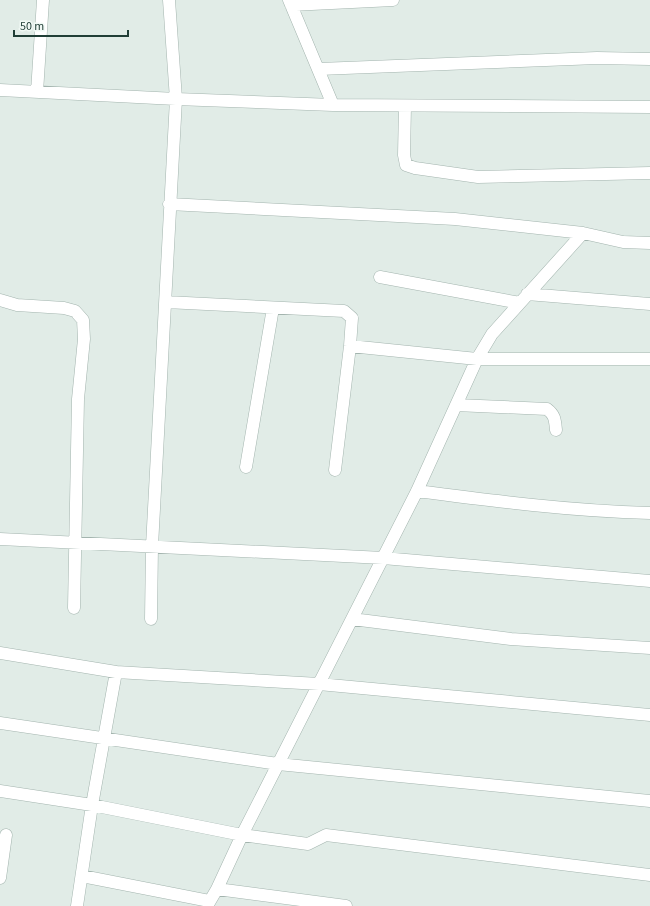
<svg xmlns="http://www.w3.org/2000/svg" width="650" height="906" viewBox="0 0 650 906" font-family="'Source Sans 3',sans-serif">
	<rect width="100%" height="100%" fill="#e1ece7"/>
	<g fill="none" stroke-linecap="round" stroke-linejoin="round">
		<defs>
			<path id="minor" d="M 289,0 L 333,105
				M 291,5 L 393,0
				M 319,69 L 597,58 L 650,59
				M 0,90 L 176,99 L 333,105 L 650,107
				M 37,92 L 43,0
				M 405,106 L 404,155 L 406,165 L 415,168 L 478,177 L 650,173
				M 169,204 L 455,219 L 583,233 L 623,242 L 650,243
				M 380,277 L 520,303
				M 527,294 L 650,304
				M 0,300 L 17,305 L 64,308 L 75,311 L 83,320 L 84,339 L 78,399 L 74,608
				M 166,302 L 344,311 L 352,318 L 350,346 L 335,470
				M 350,346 L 477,359 L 650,359
				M 456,405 L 547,409 C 555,415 555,420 556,430
				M 246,467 L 273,308
				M 417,491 C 494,501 571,511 650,513
				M 0,539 L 383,558 L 650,581
				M 151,619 L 152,546 L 176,99 L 169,0
				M 352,619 L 511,639 L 650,648
				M 0,653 L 116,672 L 319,684 L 650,715
				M 0,723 L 278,764 L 650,801
				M 0,791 L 92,805 L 242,835 L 308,844 L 326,835 L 650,875
				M 82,876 L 209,901
				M 0,878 L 6,835
				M 217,889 L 346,906
				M 77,906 L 92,805 L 116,672
				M 207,906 L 217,889 L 242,835 L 417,491 L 477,359 L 492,334 L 583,233"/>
		</defs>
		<use href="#minor" stroke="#a3b4ae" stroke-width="13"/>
		<use href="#minor" stroke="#fff" stroke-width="12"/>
	</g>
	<path d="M14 30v6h114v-6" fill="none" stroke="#203e36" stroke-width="2"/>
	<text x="20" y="30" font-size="12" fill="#203e36" stroke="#f1f9f5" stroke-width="3" paint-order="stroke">50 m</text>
</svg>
